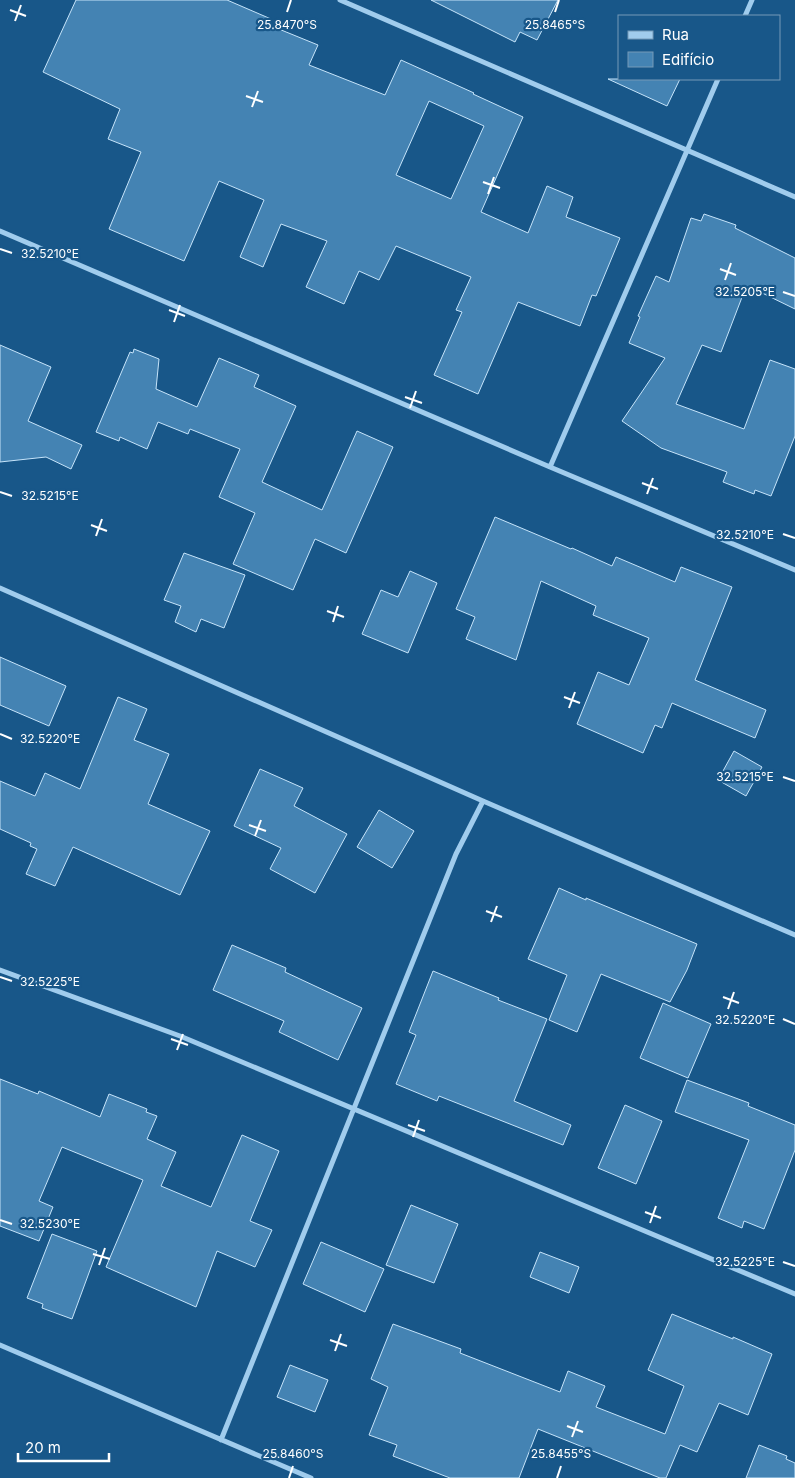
<svg xmlns="http://www.w3.org/2000/svg" width="795" height="1478" viewBox="0 0 795 1478" font-family="Inter,sans-serif">
	<rect width="100%" height="100%" fill="#185789"/>
	<path fill="#4483b3" stroke="#c6e4fa" fill-rule="evenodd" d="M 76,0 L 227,0 L 271,19 L 269,25 L 318,45 L 309,65 L 385,95 L 401,60 L 474,93 L 473,94 L 523,117 L 481,212 L 528,233 L 547,186 L 573,197 L 566,217 L 620,238 L 596,296 L 592,295 L 580,326 L 518,302 L 478,394 L 434,375 L 462,312 L 456,310 L 471,277 L 396,246 L 379,280 L 359,271 L 344,304 L 306,287 L 327,241 L 281,224 L 263,267 L 240,257 L 264,200 L 219,181 L 184,261 L 109,229 L 141,152 L 108,139 L 120,109 L 43,72 ZM 429,101 L 484,126 L 451,199 L 396,175 Z
		M 431,0 L 558,0 L 537,40 L 520,32 L 515,42 Z
		M 608,79 L 680,79 L 667,106 Z
		M 704,214 L 736,225 L 735,228 L 795,258 L 795,309 L 756,290 L 753,297 L 744,292 L 721,352 L 702,345 L 676,404 L 744,429 L 770,360 L 795,369 L 795,436 L 771,496 L 755,490 L 754,494 L 723,482 L 727,472 L 661,448 L 622,421 L 665,358 L 629,343 L 640,317 L 638,316 L 656,276 L 669,282 L 691,218 L 701,221 Z
		M 0,345 L 51,367 L 28,421 L 82,445 L 71,469 L 46,457 L 0,462 Z
		M 134,349 L 159,359 L 156,389 L 197,407 L 219,358 L 259,375 L 254,387 L 296,406 L 262,482 L 322,510 L 357,431 L 393,447 L 346,553 L 315,539 L 293,590 L 233,564 L 255,513 L 219,497 L 240,449 L 190,429 L 188,434 L 158,422 L 147,449 L 120,437 L 119,441 L 96,432 L 130,352 L 133,353 Z
		M 495,517 L 571,549 L 572,548 L 612,566 L 616,557 L 675,582 L 681,567 L 732,587 L 695,680 L 766,710 L 755,738 L 672,703 L 662,728 L 655,725 L 643,753 L 577,724 L 598,672 L 629,685 L 649,638 L 593,615 L 596,606 L 541,581 L 516,660 L 466,639 L 475,617 L 456,609 Z
		M 184,553 L 245,575 L 224,628 L 201,619 L 196,632 L 175,622 L 181,606 L 164,600 Z
		M 410,571 L 437,583 L 408,653 L 362,634 L 381,590 L 398,597 Z
		M 0,657 L 66,686 L 49,726 L 0,705 Z
		M 118,697 L 147,709 L 134,740 L 169,754 L 148,804 L 210,831 L 180,895 L 73,847 L 55,886 L 26,874 L 37,849 L 30,846 L 31,843 L 0,829 L 0,781 L 35,796 L 45,773 L 80,789 Z
		M 734,751 L 762,767 L 746,796 L 718,780 Z
		M 260,769 L 303,788 L 294,806 L 347,834 L 315,893 L 270,869 L 281,848 L 234,826 Z
		M 379,810 L 414,831 L 392,868 L 357,847 Z
		M 559,888 L 586,900 L 586,898 L 697,944 L 687,970 L 670,1002 L 601,974 L 577,1032 L 549,1020 L 567,975 L 528,959 Z
		M 232,945 L 286,968 L 285,972 L 362,1008 L 338,1060 L 279,1032 L 284,1021 L 213,990 Z
		M 433,971 L 499,998 L 498,1000 L 547,1019 L 514,1101 L 571,1125 L 563,1145 L 439,1096 L 437,1101 L 396,1084 L 416,1035 L 409,1032 Z
		M 663,1003 L 711,1024 L 688,1078 L 640,1058 Z
		M 0,1079 L 38,1094 L 39,1091 L 100,1117 L 109,1094 L 147,1109 L 146,1112 L 157,1116 L 147,1139 L 176,1152 L 161,1186 L 211,1207 L 242,1135 L 279,1151 L 250,1221 L 272,1230 L 255,1267 L 217,1251 L 196,1307 L 106,1267 L 143,1180 L 62,1147 L 39,1201 L 53,1207 L 39,1241 L 0,1226 Z
		M 687,1080 L 749,1103 L 748,1106 L 795,1125 L 795,1150 L 764,1229 L 744,1221 L 742,1228 L 718,1218 L 749,1140 L 675,1112 Z
		M 625,1105 L 662,1121 L 636,1184 L 598,1168 Z
		M 411,1205 L 458,1224 L 434,1283 L 386,1265 Z
		M 52,1234 L 97,1251 L 72,1319 L 42,1308 L 43,1304 L 27,1298 Z
		M 321,1242 L 384,1269 L 365,1312 L 303,1284 Z
		M 540,1252 L 579,1267 L 569,1293 L 530,1277 Z
		M 672,1314 L 733,1339 L 733,1337 L 772,1354 L 748,1415 L 719,1403 L 697,1452 L 680,1445 L 666,1478 L 660,1478 L 538,1429 L 519,1478 L 450,1478 L 393,1456 L 397,1445 L 369,1435 L 388,1387 L 371,1379 L 393,1324 L 461,1349 L 460,1353 L 560,1392 L 568,1371 L 605,1386 L 596,1407 L 665,1434 L 684,1386 L 648,1370 Z
		M 290,1365 L 328,1380 L 315,1412 L 277,1397 Z
		M 759,1445 L 787,1456 L 786,1459 L 795,1463 L 795,1478 L 746,1478 Z"/>
	<g fill="none" stroke-linecap="round" stroke-linejoin="round">
		<path stroke="#a0cced" stroke-width="5" d="M 340,0 L 795,197
			M 745,16 L 752,0
			M 0,231 L 550,467 L 795,570
			M 550,467 L 718,79
			M 0,588 L 483,801 L 795,935
			M 0,970 L 180,1036 L 795,1294
			M 0,1345 L 311,1478
			M 221,1440 L 456,854 L 483,801"/>
	</g>
	<path fill="none" stroke="#fff" stroke-width="2" d="M 10,10 L 26,16M 287,12 L 291,0M 555,12 L 559,0M 15,21 L 21,5M 246,96 L 263,102M 252,107 L 258,91M 483,182 L 500,188M 488,194 L 494,177M 0,249 L 12,253M 720,269 L 736,275M 725,280 L 731,263M 783,292 L 795,296M 169,310 L 185,316M 174,322 L 180,305M 405,397 L 422,403M 410,408 L 416,391M 642,483 L 658,489M 0,492 L 12,496M 647,494 L 653,478M 91,525 L 107,531M 783,534 L 795,538M 96,536 L 102,519M 327,611 L 344,617M 333,622 L 338,606M 564,697 L 580,703M 569,708 L 575,692M 0,734 L 12,739M 783,777 L 795,781M 249,825 L 266,831M 255,836 L 261,820M 486,911 L 502,917M 491,922 L 497,906M 0,977 L 12,981M 723,997 L 739,1003M 728,1009 L 734,992M 783,1019 L 795,1024M 171,1039 L 188,1045M 177,1050 L 183,1034M 408,1125 L 425,1131M 413,1137 L 419,1120M 645,1212 L 661,1218M 0,1220 L 12,1224M 650,1223 L 656,1206M 93,1254 L 110,1259M 783,1262 L 795,1266M 99,1265 L 105,1248M 330,1340 L 347,1346M 335,1351 L 341,1334M 567,1426 L 583,1432M 572,1437 L 578,1421M 289,1478 L 293,1466M 557,1478 L 561,1466"/>
	<g font-size="12" text-anchor="middle" fill="#fff" stroke="#185789" stroke-width="4.5" stroke-linejoin="round" paint-order="stroke">
		<text x="555" y="29">25.8465°S</text>
		<text x="287" y="29">25.8470°S</text>
		<text x="50" y="258">32.5210°E</text>
		<text x="745" y="296">32.5205°E</text>
		<text x="50" y="500">32.5215°E</text>
		<text x="745" y="539">32.5210°E</text>
		<text x="50" y="743">32.5220°E</text>
		<text x="745" y="781">32.5215°E</text>
		<text x="50" y="986">32.5225°E</text>
		<text x="745" y="1024">32.5220°E</text>
		<text x="50" y="1228">32.5230°E</text>
		<text x="745" y="1266">32.5225°E</text>
		<text x="293" y="1458">25.8460°S</text>
		<text x="561" y="1458">25.8455°S</text>
	</g>
	<rect x="618" y="15" width="162" height="65" fill="#185789" stroke="#749ab8"/>
	<rect x="628" y="31" width="25" height="8" fill="#a0cced" stroke="#749ab8"/>
	<text x="662" y="40" font-size="15" fill="#ffffff">Rua</text>
	<rect x="628" y="52" width="25" height="15" fill="#4483b3" stroke="#749ab8"/>
	<text x="662" y="65" font-size="15" fill="#ffffff">Edifício</text>
	<path d="M18 1453v8h91v-8" fill="none" stroke="#ffffff" stroke-width="2.5"/>
	<text x="25" y="1453" font-size="15" fill="#ffffff" stroke="#185789" stroke-width="4" paint-order="stroke">20 m</text>
</svg>
